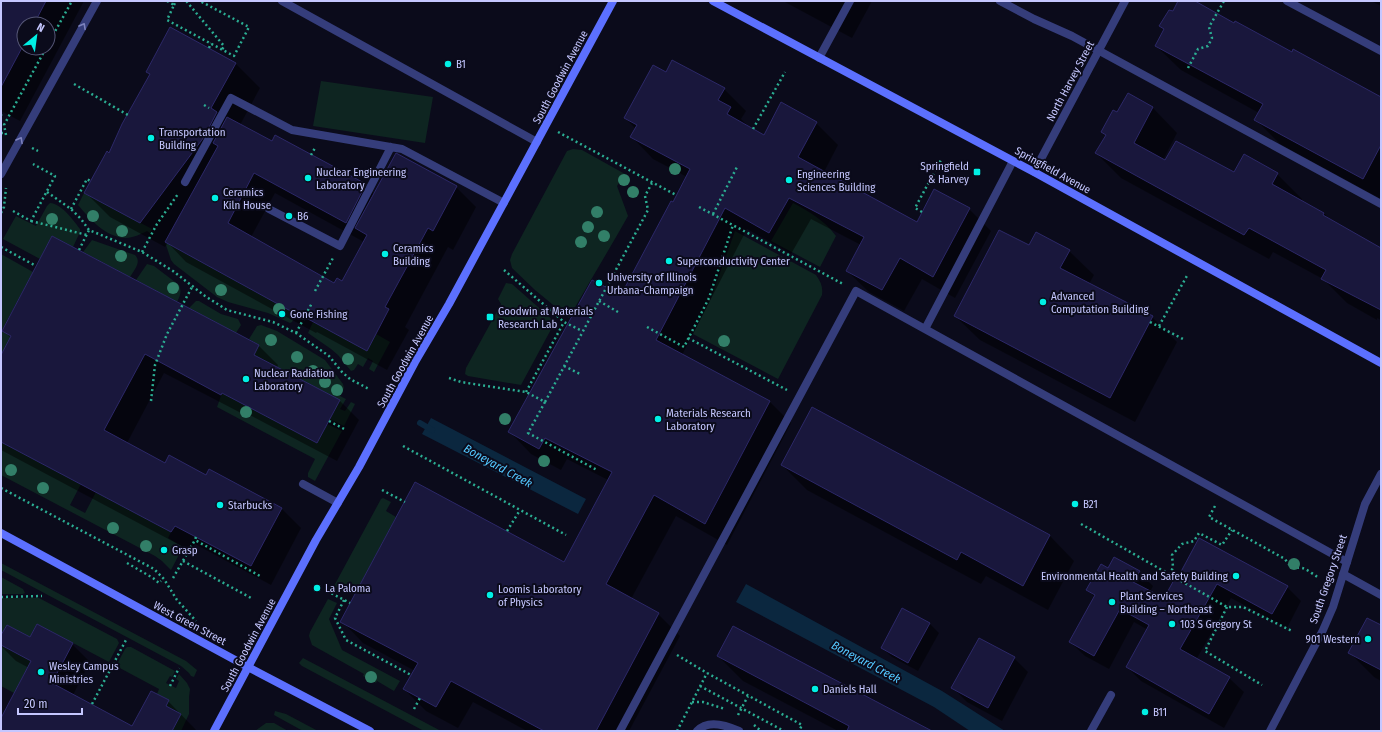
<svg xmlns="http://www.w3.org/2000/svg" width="1382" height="732" viewBox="0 0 1382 732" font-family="'Fira Sans Condensed',sans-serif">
	<rect width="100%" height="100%" fill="#0b0b1b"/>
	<path fill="#0e2521" d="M 321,81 L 433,97 L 425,143 L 313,126 Z
		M 573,149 L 582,150 L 625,174 L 617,186 L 628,216 C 609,250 588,284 569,318 L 535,290 L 512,268 L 510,260 L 512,254 L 567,151 Z
		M 84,193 L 152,229 L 150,233 L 147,231 C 141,234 133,238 126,238 C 105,237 91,220 78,205 Z
		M 50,203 C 62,204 73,220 80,229 L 80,232 L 73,247 L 52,236 L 40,259 L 3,239 L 16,216 L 36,226 L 47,206 Z
		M 793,203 C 810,212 824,220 836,236 L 820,267 L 771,241 Z
		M 735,231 L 816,275 C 821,282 823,287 822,295 L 778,379 L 693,334 L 711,298 Z
		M 92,240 L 135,255 C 142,262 134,270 130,277 L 83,252 Z
		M 165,242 L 296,314 L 292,322 L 290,323 L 268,313 L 228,302 L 217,297 L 174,264 L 171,260 Z
		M 1,254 L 33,272 L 2,330 L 11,336 L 1,355 Z
		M 147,264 L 154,266 L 179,285 C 182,292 180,296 177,302 L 136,280 Z
		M 506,283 L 512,284 L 555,322 L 521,385 L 468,376 L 465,374 L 466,368 L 501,304 L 498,299 Z
		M 196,301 L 199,301 L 221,314 L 238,319 L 241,325 L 236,333 L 189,308 Z
		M 313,322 L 367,350 L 376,334 L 390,342 L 374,372 L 369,369 L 373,361 L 368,358 L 363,367 L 358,364 L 354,370 L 351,371 L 338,355 L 331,349 L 308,333 Z
		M 261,325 L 277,331 L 325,360 L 343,384 L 344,388 L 340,396 L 346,399 L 340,409 L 345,411 L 351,402 L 355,404 L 344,426 L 330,419 L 340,400 L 254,355 L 259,345 L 249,339 L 257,326 Z
		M 222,393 L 317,443 L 327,424 L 342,431 L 315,481 L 308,477 L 308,473 L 315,459 L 217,407 Z
		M 1,442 L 81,484 L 70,505 L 85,513 L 96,492 L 171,532 L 168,538 L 183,547 L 171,570 L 162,561 L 155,556 L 1,475 Z
		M 383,498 L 391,502 L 386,511 L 396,517 L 359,587 L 348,582 L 343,591 L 334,586 L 381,499 Z
		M 1,563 L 186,661 L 197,670 L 194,677 L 191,676 L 189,673 L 181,666 L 1,570 Z
		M 1,577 L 23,589 L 25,593 L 23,594 L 1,594 Z
		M 1,598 L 39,598 L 117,639 L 119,643 L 109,662 L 37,624 L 30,637 L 7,625 L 1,635 Z
		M 328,599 L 337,603 L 329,619 L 342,650 L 400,681 L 394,691 L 377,681 L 376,683 L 363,676 L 364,674 L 312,645 L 309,636 L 310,632 Z
		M 1,645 L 31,661 L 14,693 L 1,686 Z
		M 127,647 L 131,647 L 175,671 L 172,677 L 170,676 L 166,683 L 176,688 L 179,681 L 176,679 L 179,674 L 187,683 L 190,689 L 189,697 L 189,714 L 181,731 L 172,731 L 181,714 L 166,706 L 169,700 L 157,694 L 159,689 L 116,666 L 125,649 Z
		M 303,658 L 441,731 L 424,731 L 302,666 L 299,663 Z
		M 275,711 L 286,714 L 318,731 L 303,731 L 274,715 Z
		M 266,723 L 274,723 L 288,731 L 255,731 Z"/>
	<path fill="#0b273f" d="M 431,418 L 586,499 L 578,514 L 422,434 Z
		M 746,584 L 942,691 L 1005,731 L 970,731 L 934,707 L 736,602 Z"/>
	<path fill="#0007" fill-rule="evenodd" d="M 1,1 L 84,1 L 20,121 L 1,111 ZM 24,24 L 48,24 L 48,48 L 24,48 Z
		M 783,1 L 872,1 L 852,38 Z
		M 1179,1 L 1193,1 L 1235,24 L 1381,98 L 1381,199 L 1280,144 L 1256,120 L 1259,113 L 1181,70 L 1156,46 L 1164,30 L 1160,26 L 1173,13 Z
		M 1371,1 L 1381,1 L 1381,6 Z
		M 235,63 L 260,88 L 240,125 L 272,143 L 365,185 L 375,195 L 456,187 L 476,207 L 453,250 L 448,247 L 405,327 L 409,330 L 387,370 L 317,332 L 316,333 L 186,262 L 168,243 L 165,247 L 110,217 L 85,192 L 109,154 L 150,75 L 147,72 ZM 275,193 L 364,242 L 342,282 L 335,284 L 251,237 Z
		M 666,74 L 724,89 L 746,111 L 741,119 L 752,130 L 764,136 L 816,123 L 838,145 L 824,172 L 917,223 L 969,209 L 991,231 L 955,298 L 922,279 L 904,311 L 869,292 L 847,271 L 861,245 L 811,219 L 791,254 L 747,229 L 682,355 L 769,401 L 791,423 L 727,545 L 676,516 L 631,599 L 658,614 L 680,636 L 629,731 L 527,731 L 473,702 L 458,728 L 426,711 L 404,689 L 415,671 L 363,643 L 342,621 L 564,563 L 608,480 L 567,459 L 561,470 L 531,454 L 510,432 L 622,297 L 687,177 L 653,159 L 632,137 L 636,129 L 625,118 Z
		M 1128,95 L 1153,108 L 1177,133 L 1163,160 L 1234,174 L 1277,174 L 1302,199 L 1301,201 L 1324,213 L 1332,222 L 1381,249 L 1381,320 L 1377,318 L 1377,320 L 1347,303 L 1323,279 L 1273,252 L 1269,259 L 1121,178 L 1096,153 L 1106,136 L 1102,132 L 1118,114 Z
		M 52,237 L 259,346 L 278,365 L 277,368 L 339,400 L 359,420 L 337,461 L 242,411 L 241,413 L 164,373 L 127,443 L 165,464 L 207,477 L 210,471 L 282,509 L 301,528 L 271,585 L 195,544 L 191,551 L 1,450 L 1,357 L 11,338 L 3,330 Z
		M 1029,247 L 1069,251 L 1094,275 L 1089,284 L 1152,317 L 1177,342 L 1135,422 L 980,340 L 955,316 Z
		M 813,408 L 1050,536 L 1074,561 L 1048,610 L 986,576 L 981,584 L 807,490 L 782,465 Z
		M 1108,569 L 1139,572 L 1153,586 L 1150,592 L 1165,599 L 1175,581 L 1287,587 L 1301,601 L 1287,628 L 1231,598 L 1196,660 L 1229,678 L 1244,692 L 1224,728 L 1141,681 L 1127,667 L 1148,630 L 1134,622 L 1109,669 L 1085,656 L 1070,642 L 1095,597 L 1088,590 Z
		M 929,623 L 939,633 L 918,671 L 892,657 L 882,648 Z
		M 1381,626 L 1381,681 L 1374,677 L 1350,653 Z
		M 1,637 L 30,638 L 72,644 L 90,662 L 73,695 L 133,727 L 168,701 L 197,731 L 1,731 L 1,720 L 29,668 L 16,661 L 1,646 Z
		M 718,656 L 922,731 L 838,731 L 743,681 Z
		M 1014,658 L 1028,672 L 1002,721 L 967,702 L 953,688 Z"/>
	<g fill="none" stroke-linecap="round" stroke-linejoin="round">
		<path stroke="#0b273f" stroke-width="6" d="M 420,423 L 432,430"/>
	</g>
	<path fill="#19173c" stroke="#2c2868" d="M 1,1 L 46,1 L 34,24 L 24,24 L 24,44 L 1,87 Z
		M 1178,1 L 1195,1 L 1234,23 L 1235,21 L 1292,52 L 1293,49 L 1381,97 L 1381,145 L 1363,179 L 1254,120 L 1263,104 L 1155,46 L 1164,29 L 1159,26 L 1169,10 L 1173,11 Z
		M 170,27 L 236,63 L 211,108 L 217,112 L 204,137 L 140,223 L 84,193 L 107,151 L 109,153 L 122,124 L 150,74 L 146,72 Z
		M 672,60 L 725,88 L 718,100 L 731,107 L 727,114 L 764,135 L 781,102 L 817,122 L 798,157 L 917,222 L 934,189 L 970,208 L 933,277 L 900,258 L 882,290 L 846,271 L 864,237 L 789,198 L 769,233 L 725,208 L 656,340 L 770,401 L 705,524 L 654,495 L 606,584 L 659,613 L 596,731 L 544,731 L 451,681 L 436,707 L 403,689 L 418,663 L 340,622 L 415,482 L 564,562 L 612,472 L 545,438 L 539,449 L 508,432 L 592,280 L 621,295 L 671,201 L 673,202 L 690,169 L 630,137 L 637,125 L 624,118 L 653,65 L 666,72 Z
		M 1128,93 L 1153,107 L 1134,143 L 1165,160 L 1176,141 L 1234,172 L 1244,154 L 1278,173 L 1272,184 L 1324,213 L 1323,215 L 1381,248 L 1381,310 L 1321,279 L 1326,270 L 1249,228 L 1244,235 L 1095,153 L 1106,135 L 1101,132 L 1113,110 L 1117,112 Z
		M 227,117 L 272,141 L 275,135 L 366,184 L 346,223 L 254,173 L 228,223 L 334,283 L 337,278 L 342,281 L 367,235 L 355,228 L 396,153 L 457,186 L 433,231 L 428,228 L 385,307 L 389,309 L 367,351 L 297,313 L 296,314 L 165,242 L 218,146 L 213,143 Z
		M 999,230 L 1029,245 L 1036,232 L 1070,250 L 1060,268 L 1153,316 L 1110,398 L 954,316 Z
		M 52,236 L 259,345 L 254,355 L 340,400 L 317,443 L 222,393 L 221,395 L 145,354 L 104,430 L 165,463 L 169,455 L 206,475 L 209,469 L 282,508 L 251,566 L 175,526 L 171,532 L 1,442 L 1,355 L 11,336 L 2,331 Z
		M 812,407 L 1050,535 L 1023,586 L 961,552 L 957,560 L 781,465 Z
		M 1199,538 L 1288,586 L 1272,614 L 1217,584 L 1180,649 L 1230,677 L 1209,714 L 1126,667 L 1149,625 L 1120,609 L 1094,656 L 1069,642 L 1095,595 L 1086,590 L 1101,564 L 1108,568 L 1114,557 L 1140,571 L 1133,582 L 1164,598 L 1174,580 L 1176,581 Z
		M 902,608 L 930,623 L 908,663 L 881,648 Z
		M 1367,618 L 1381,625 L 1381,670 L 1348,653 Z
		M 37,624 L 73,643 L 52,683 L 132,726 L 151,691 L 169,700 L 166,706 L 181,714 L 172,731 L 1,731 L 1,718 L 31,661 L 1,645 L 1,635 L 7,625 L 30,637 Z
		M 733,626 L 932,731 L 847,731 L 849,726 L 717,656 Z
		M 979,638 L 1015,657 L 988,708 L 951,688 Z"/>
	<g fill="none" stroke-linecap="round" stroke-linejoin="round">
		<path stroke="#2bad92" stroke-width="2.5" stroke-dasharray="2 3" stroke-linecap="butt" d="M 167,1 L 174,5 L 167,20 L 234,56 L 249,27 L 200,1
			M 187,1 L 187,2 L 224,46 L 222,50
			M 174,5 L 176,1
			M 48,44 L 72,1
			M 209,48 L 211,43
			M 1188,68 L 1198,49 L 1208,46 L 1212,38 L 1209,27 L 1224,1
			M 74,84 L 128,115
			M 204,105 L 209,108
			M 1,114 L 1,117
			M 753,129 L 785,72
			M 558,132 L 676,195
			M 1,133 L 6,133
			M 6,135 L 4,125 L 46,48
			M 32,148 L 38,151
			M 311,155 L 315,148
			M 47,192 L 71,209 L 81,219 L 89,230 L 142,252 L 173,271 L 205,296 L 227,310 L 273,322 L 296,333 L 329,356 L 342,372 L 350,379 L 369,389
			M 699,207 L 843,284
			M 71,209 L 87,179 L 90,181
			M 13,211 L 31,221 L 55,176 L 33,164
			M 922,212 L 915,208 L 942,158
			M 1,213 L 4,207 L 6,188
			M 713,214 L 737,167
			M 31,221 L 87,235
			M 1,247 L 36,266
			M 79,250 L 89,230
			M 142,252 L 157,224 L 178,194
			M 504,270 L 564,322 L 582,331
			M 315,291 L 333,258
			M 599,301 L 618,312
			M 1150,322 L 1183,339
			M 1159,326 L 1188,274
			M 647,327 L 684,347 L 709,298 L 733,225
			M 296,333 L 312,303
			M 688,338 L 787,390
			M 564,366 L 580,374
			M 449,378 L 461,382 L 526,392 L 545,402 L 648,210 L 645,196 L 652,183
			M 526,392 L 564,322
			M 151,401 L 155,365 L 167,334 L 192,287
			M 545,402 L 528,433 L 597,470
			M 329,421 L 346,430
			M 403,446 L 566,535
			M 1,488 L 154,569 L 164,579 L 177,600 L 196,621
			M 382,490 L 405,502
			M 1215,506 L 1209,517 L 1285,559 C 1291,568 1293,567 1302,568 C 1307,569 1314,575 1319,578
			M 1081,524 L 1227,607 L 1243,607 L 1292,631
			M 507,531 L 520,510
			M 196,537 L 195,540 L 260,576
			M 183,561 L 253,599
			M 127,563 L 153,578 L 159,583 L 161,581
			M 1170,575 L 1173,567 L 1172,555 L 1182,544 L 1194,541 L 1199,533 L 1222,545 L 1232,530
			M 173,578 L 195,540
			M 327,591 L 350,603
			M 1,597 L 42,596
			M 344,600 L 335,618 L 346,640 L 411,675
			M 1227,607 L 1205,651 L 1262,685
			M 677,655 L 707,673 L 802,725 L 799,731
			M 170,686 L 179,668
			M 700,686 L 784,731
			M 692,702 L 703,702 L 725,709
			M 92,704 L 126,640
			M 414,709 L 420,698
			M 738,715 L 748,696
			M 754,725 L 761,731
			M 677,731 L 707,673"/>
		<path stroke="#353d7b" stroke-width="8" d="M 282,1 L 537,142
			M 1000,1 L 1034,19 L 1072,36 L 1381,204
			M 819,58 L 850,1
			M 185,182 L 231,98 L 292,130 L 402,149 L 504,203
			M 269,209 L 340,246 L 391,147
			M 925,329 L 1013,161
			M 303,484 L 338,503
			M 620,731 L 856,291 L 1347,562
			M 697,731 C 708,719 726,725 739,731
			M 1091,731 L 1111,695"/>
		<path stroke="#353d7b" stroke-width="8" d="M 1287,1 L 1381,51
			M 1034,172 L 1125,1
			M 1,174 L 97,1
			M 1343,574 L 1381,595
			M 1270,731 L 1323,630 L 1333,607 L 1365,504 L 1381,474"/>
		<path stroke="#5c70ff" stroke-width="8" d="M 713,1 L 1034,172 L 1381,363
			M 1,533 L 248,667 L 370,731
			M 214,731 L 316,540 L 359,467 L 415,362 L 449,304 L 613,1"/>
	</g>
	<g fill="#327f68">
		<circle cx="675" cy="169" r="6"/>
		<circle cx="624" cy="180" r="6"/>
		<circle cx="633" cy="192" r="6"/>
		<circle cx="597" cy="212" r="6"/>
		<circle cx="93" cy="216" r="6"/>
		<circle cx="52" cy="219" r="6"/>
		<circle cx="588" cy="227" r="6"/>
		<circle cx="122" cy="231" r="6"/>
		<circle cx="604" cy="236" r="6"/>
		<circle cx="581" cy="242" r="6"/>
		<circle cx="121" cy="256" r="6"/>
		<circle cx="173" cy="288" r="6"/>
		<circle cx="221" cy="290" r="6"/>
		<circle cx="279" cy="309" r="6"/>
		<circle cx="271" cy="340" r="6"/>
		<circle cx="724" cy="341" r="6"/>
		<circle cx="297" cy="357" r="6"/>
		<circle cx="348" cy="359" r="6"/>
		<circle cx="313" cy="371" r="6"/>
		<circle cx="325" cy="382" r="6"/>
		<circle cx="337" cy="390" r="6"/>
		<circle cx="246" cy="412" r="6"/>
		<circle cx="505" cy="419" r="6"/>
		<circle cx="544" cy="461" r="6"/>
		<circle cx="11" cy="470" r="6"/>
		<circle cx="43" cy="488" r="6"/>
		<circle cx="113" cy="528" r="6"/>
		<circle cx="146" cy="546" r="6"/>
		<circle cx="1294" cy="564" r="6"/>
		<circle cx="371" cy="677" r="6"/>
	</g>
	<defs><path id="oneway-chevron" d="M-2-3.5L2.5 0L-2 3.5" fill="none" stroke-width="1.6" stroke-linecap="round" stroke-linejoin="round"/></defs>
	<g stroke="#7d82bd">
		<use href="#oneway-chevron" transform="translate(83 26) rotate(-61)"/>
		<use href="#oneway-chevron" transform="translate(20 140) rotate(-61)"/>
	</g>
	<g fill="#00f0e5" stroke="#0b0b1b" stroke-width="1.5">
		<circle cx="448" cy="64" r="4"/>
		<circle cx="151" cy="138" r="4"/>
		<rect x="973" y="168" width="8" height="8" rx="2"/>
		<circle cx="308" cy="178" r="4"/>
		<circle cx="789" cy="180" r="4"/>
		<circle cx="215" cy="198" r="4"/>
		<circle cx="289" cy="216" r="4"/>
		<circle cx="385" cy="254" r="4"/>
		<circle cx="669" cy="261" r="4"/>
		<circle cx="599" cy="283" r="4"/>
		<circle cx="1043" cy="302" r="4"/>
		<circle cx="282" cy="314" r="4"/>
		<rect x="486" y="313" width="8" height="8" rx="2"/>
		<circle cx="246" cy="379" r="4"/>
		<circle cx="658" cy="419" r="4"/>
		<circle cx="1075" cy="504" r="4"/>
		<circle cx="220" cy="505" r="4"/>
		<circle cx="164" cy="550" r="4"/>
		<circle cx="1236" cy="576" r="4"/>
		<circle cx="317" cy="588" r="4"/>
		<circle cx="490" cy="595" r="4"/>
		<circle cx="1112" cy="602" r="4"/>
		<circle cx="1172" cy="624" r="4"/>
		<circle cx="1368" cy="639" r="4"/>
		<circle cx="41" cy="672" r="4"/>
		<circle cx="815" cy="689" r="4"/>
		<circle cx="1145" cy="712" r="4"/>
	</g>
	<g text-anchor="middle" stroke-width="4" stroke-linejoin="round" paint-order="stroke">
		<g font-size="11" fill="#c5c7ff" stroke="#0b0b1b" text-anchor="start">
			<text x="456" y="68">B1</text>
			<text x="159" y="136">Transportation<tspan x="159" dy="13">Building</tspan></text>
			<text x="969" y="170" text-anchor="end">Springfield<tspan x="969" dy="13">&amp; Harvey</tspan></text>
			<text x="316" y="176">Nuclear Engineering<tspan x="316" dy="13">Laboratory</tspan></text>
			<text x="797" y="178">Engineering<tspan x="797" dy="13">Sciences Building</tspan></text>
			<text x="223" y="196">Ceramics<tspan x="223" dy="13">Kiln House</tspan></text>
			<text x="297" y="220">B6</text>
			<text x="393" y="252">Ceramics<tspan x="393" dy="13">Building</tspan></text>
			<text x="677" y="265">Superconductivity Center</text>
			<text x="607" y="281">University of Illinois<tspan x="607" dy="13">Urbana-Champaign</tspan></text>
			<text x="1051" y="300">Advanced<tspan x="1051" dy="13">Computation Building</tspan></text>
			<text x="498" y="315">Goodwin at Materials<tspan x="498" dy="13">Research Lab</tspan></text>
			<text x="290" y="318">Gone Fishing</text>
			<text x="254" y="377">Nuclear Radiation<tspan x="254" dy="13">Laboratory</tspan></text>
			<text x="666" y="417">Materials Research<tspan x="666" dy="13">Laboratory</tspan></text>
			<text x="1083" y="508">B21</text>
			<text x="228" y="509">Starbucks</text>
			<text x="172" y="554">Grasp</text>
			<text x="1228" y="580" text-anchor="end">Environmental Health and Safety Building</text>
			<text x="325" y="592">La Paloma</text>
			<text x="498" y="593">Loomis Laboratory<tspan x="498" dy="13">of Physics</tspan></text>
			<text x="1120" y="600">Plant Services<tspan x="1120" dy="13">Building – Northeast</tspan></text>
			<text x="1180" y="628">103 S Gregory St</text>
			<text x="1360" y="643" text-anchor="end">901 Western</text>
			<text x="49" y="670">Wesley Campus<tspan x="49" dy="13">Ministries</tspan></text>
			<text x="823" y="693">Daniels Hall</text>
			<text x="1153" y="716">B11</text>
		</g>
		<g font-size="11" fill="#c5c7ff" stroke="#0b0b1b">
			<text transform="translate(560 77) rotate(-62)" y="4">South Goodwin Avenue</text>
			<text transform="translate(1070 81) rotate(-62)" y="4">North Harvey Street</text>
			<text transform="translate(1053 170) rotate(29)" y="4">Springfield Avenue</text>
			<text transform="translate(405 361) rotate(-61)" y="4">South Goodwin Avenue</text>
			<text transform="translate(1328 579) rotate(-71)" y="4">South Gregory Street</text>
			<text transform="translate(190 623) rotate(28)" y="4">West Green Street</text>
			<text transform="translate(248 645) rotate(-62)" y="4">South Goodwin Avenue</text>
		</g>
		<g font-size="12" font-style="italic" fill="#53c8ff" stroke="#0b0b1b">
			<text transform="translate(498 466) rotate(29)" y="4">Boneyard Creek</text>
			<text transform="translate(866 662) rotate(28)" y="4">Boneyard Creek</text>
		</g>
	</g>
	<rect width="1382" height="732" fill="none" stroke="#c5c7ff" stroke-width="4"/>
	<g transform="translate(36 36) rotate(29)"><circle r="19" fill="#0b0b1b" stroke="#555676"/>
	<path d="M0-3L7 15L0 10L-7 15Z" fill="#00f0e5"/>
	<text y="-6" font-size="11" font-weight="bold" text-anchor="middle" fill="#c5c7ff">N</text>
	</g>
	<path d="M18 708v6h64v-6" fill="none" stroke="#c5c7ff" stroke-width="2"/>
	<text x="24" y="708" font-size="12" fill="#c5c7ff" stroke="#0b0b1b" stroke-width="3" paint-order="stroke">20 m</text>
</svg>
